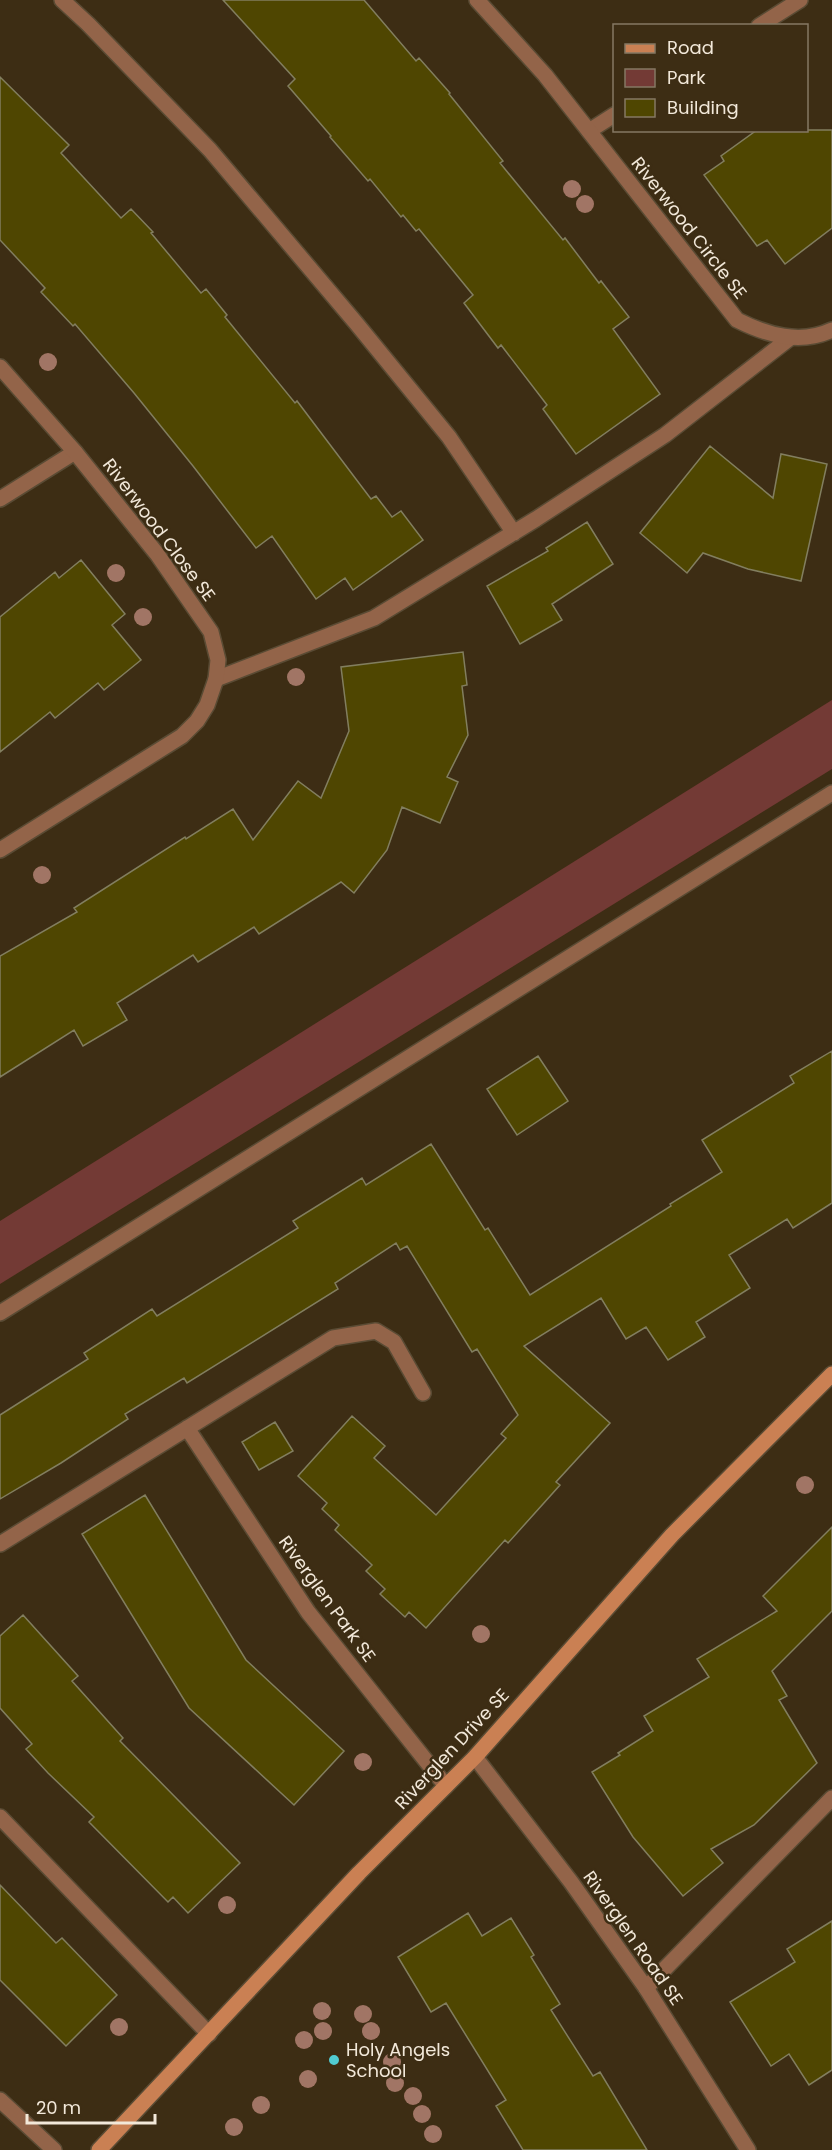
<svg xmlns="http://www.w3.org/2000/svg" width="832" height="2150" viewBox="0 0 832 2150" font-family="Poppins,sans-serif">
	<rect width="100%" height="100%" fill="#3d2d14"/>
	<path fill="#733a35" d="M 832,700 L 832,769 L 0,1284 L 0,1221 Z"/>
	<path fill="#4f4601" stroke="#827e5f" stroke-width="1.5" d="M 223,0 L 364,0 L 416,61 L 419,58 L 450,93 L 449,94 L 503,161 L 500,163 L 563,240 L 565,238 L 599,283 L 601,281 L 629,317 L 613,329 L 660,394 L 576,454 L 543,409 L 547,405 L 501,345 L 498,348 L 464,303 L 473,295 L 419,229 L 416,231 L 403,215 L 401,217 L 370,179 L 368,181 L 330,137 L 331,136 L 288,86 L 295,79 Z
		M 0,77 L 69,145 L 61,153 L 121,218 L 131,209 L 153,232 L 151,233 L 201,293 L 206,289 L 227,315 L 225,317 L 295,403 L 297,401 L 371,499 L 376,496 L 392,517 L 401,511 L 423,540 L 353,590 L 345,578 L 316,599 L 272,536 L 256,548 L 193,466 L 134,393 L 75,324 L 73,326 L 41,292 L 45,288 L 0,240 Z
		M 757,130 L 832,130 L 832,228 L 785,264 L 767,240 L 757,246 L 704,175 L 724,161 L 721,156 Z
		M 710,446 L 773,498 L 781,454 L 827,464 L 801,581 L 748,569 L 703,553 L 687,573 L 640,533 Z
		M 587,522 L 613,564 L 552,604 L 562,620 L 520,644 L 487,586 L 548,551 L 546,548 Z
		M 81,560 L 125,614 L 112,625 L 141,660 L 104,690 L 98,683 L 55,718 L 50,712 L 0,752 L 0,617 L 55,572 L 59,578 Z
		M 463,652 L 467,685 L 462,686 L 468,735 L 447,777 L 458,782 L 440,823 L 402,807 L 387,850 L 354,893 L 341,882 L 259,934 L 254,927 L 198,962 L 193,955 L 117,1003 L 127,1020 L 83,1046 L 74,1030 L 0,1077 L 0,956 L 77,912 L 74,908 L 185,837 L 186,839 L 233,809 L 253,840 L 298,781 L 321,798 L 349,731 L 341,667 Z
		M 832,1051 L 832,1203 L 793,1228 L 787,1219 L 729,1255 L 750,1288 L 696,1322 L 705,1337 L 668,1360 L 646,1327 L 626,1339 L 601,1298 L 524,1346 L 610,1423 L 556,1482 L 560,1485 L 508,1543 L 505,1540 L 426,1628 L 409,1612 L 405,1617 L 380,1594 L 385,1589 L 366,1571 L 372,1565 L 335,1530 L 339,1525 L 322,1509 L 327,1503 L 298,1476 L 352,1416 L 385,1446 L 374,1458 L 436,1515 L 506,1438 L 501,1434 L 518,1415 L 477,1349 L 472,1352 L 407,1246 L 400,1250 L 396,1243 L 335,1283 L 338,1289 L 187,1383 L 184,1378 L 125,1414 L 128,1419 L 61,1463 L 0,1499 L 0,1415 L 88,1359 L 84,1353 L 152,1309 L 157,1316 L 298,1228 L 293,1221 L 362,1178 L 366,1185 L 431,1144 L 485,1230 L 488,1228 L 530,1295 L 671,1206 L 670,1204 L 722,1172 L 702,1140 L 794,1083 L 790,1076 Z
		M 538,1056 L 568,1101 L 517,1135 L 487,1089 Z
		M 275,1422 L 293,1451 L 259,1470 L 242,1442 Z
		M 145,1495 L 246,1660 L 344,1751 L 294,1805 L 189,1708 L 82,1534 Z
		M 832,1527 L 832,1611 L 772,1671 L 787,1696 L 779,1700 L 817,1763 L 754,1825 L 711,1849 L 723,1863 L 683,1896 L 633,1837 L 592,1772 L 620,1755 L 618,1753 L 653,1731 L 644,1716 L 709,1677 L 697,1659 L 777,1611 L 763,1596 Z
		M 23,1615 L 78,1676 L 72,1681 L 123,1738 L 120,1741 L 240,1863 L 188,1913 L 173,1897 L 168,1902 L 89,1822 L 94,1817 L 48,1773 L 26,1749 L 32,1744 L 0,1708 L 0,1636 Z
		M 0,1885 L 56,1943 L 62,1938 L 117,1995 L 66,2046 L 0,1980 Z
		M 468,1913 L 482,1936 L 511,1918 L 534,1955 L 531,1957 L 560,2004 L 551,2010 L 593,2076 L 600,2072 L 647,2150 L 523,2150 L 496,2106 L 506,2100 L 446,2003 L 431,2012 L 398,1957 Z
		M 832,1921 L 832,2070 L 809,2085 L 789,2054 L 771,2066 L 730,2002 L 795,1962 L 787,1949 Z"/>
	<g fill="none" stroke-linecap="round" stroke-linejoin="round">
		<defs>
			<path id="lane" d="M 62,0 L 88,24 L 210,150 L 356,323 L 449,437 L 514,533
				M 759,26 L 800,0
				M 589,131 L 614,115
				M 0,499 L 75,452
				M 216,679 L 374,618 L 536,519 L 665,435 L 790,338
				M 0,1313 L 832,793
				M 646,1988 L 832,1798
				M 0,2100 L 54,2150"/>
			<path id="street" d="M 477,0 L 545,75 L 737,320 C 767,335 800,345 832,330
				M 0,367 L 75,452 L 157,554 L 211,632 L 218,660 L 216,679 L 207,705 L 197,721 L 182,736 L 0,850
				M 187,1428 L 308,1612 L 446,1786
				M 0,1544 L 333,1338 L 376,1331 L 394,1342 L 423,1393
				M 475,1757 L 571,1882 L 646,1988 L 748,2150
				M 0,1817 L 209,2034"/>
			<path id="secondary" d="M 99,2150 L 359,1873 L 475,1757 L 672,1535 L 832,1374"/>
		</defs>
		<use href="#lane" stroke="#5a4b34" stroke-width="18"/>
		<use href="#street" stroke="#5a4b34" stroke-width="18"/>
		<use href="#secondary" stroke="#5a4b34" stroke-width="18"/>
		<use href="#lane" stroke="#936449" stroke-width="15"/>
		<use href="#street" stroke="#936449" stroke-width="15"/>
		<use href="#secondary" stroke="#ca8053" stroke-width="15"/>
	</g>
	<g fill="#a17565">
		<circle cx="572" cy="189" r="9"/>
		<circle cx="585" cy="204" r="9"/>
		<circle cx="48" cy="362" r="9"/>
		<circle cx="116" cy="573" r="9"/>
		<circle cx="143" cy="617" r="9"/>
		<circle cx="296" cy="677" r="9"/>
		<circle cx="42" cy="875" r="9"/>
		<circle cx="805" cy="1485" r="9"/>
		<circle cx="481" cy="1634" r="9"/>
		<circle cx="363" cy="1762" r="9"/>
		<circle cx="227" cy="1905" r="9"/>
		<circle cx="322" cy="2011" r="9"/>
		<circle cx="363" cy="2014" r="9"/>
		<circle cx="119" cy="2027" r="9"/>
		<circle cx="323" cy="2031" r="9"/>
		<circle cx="371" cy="2031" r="9"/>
		<circle cx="304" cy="2040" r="9"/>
		<circle cx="392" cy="2062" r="9"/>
		<circle cx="308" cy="2079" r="9"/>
		<circle cx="395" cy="2083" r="9"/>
		<circle cx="413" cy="2096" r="9"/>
		<circle cx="261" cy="2105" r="9"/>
		<circle cx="422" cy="2114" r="9"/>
		<circle cx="234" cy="2127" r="9"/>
		<circle cx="433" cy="2134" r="9"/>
	</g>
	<circle fill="#51ccd2" stroke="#3d2d14" stroke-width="2" cx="334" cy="2060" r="6"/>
	<g text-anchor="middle" stroke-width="5" stroke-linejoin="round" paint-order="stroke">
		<g font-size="18" fill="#f2e8d9" stroke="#3d2d14">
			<text transform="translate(689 228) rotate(52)" y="6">Riverwood Circle SE</text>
			<text transform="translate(159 530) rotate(53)" y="6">Riverwood Close SE</text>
			<text transform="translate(327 1599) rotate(54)" y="6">Riverglen Park SE</text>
			<text transform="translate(452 1749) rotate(-47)" y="6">Riverglen Drive SE</text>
			<text transform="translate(633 1938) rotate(55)" y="6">Riverglen Road SE</text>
		</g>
		<g font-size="18" fill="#f2e8d9" stroke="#3d2d14" text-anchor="start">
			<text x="346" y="2056">Holy Angels<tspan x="346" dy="21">School</tspan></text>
		</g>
	</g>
	<rect x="613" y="24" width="195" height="108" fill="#3d2d14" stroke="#857863" stroke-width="1.5"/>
	<rect x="625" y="44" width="30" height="9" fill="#ca8053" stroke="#857863" stroke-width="1.5"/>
	<text x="667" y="54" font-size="18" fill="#f2e8d9">Road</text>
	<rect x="625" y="69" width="30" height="18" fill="#733a35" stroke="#857863" stroke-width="1.5"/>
	<text x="667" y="84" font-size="18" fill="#f2e8d9">Park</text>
	<rect x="625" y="99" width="30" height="18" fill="#4f4601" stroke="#857863" stroke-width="1.5"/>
	<text x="667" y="114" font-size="18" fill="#f2e8d9">Building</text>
	<path d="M27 2114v9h128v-9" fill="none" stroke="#f2e8d9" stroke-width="3"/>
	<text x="36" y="2114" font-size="18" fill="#f2e8d9" stroke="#3d2d14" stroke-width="4.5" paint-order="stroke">20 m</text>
</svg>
